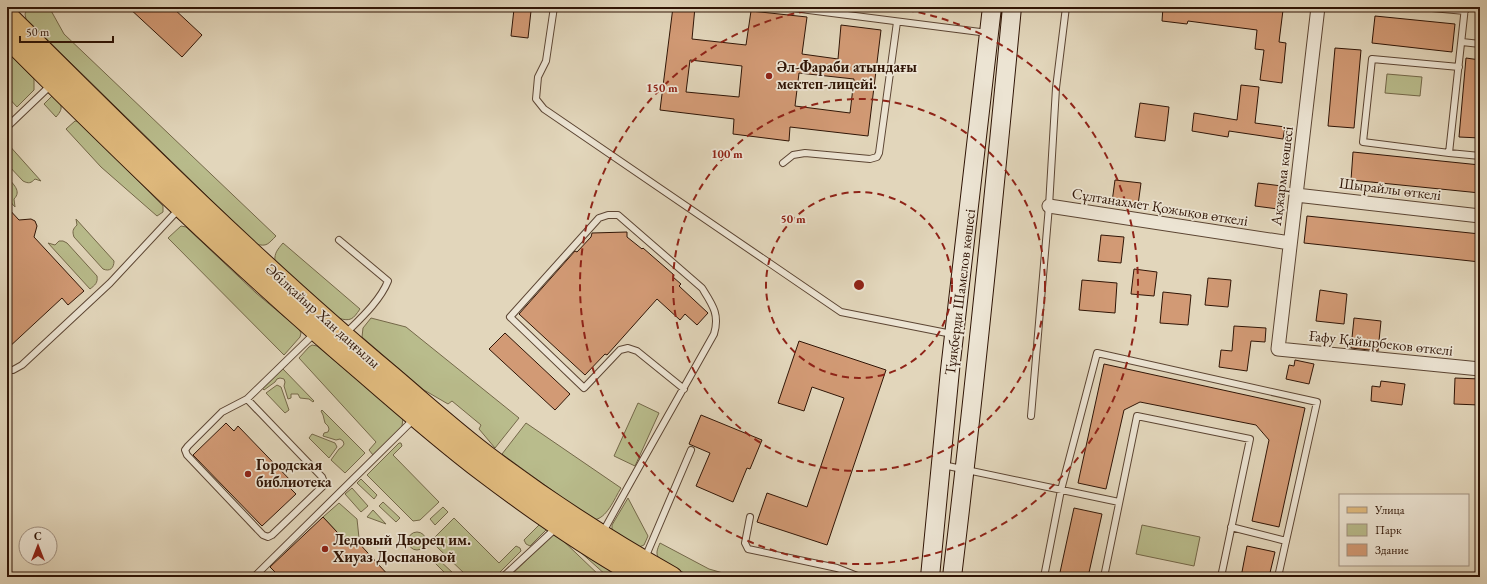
<svg xmlns="http://www.w3.org/2000/svg" width="1487" height="584" viewBox="0 0 1487 584" font-family="'EB Garamond',serif">
	<rect width="100%" height="100%" fill="#e2d6bb"/>
	<filter id="stains"><feTurbulence type="fractalNoise" baseFrequency=".005" numOctaves="4"/><feColorMatrix values="0 0 0 0 .2 0 0 0 0 .09 0 0 0 0 .02 0 0 0 .5 -.17"/></filter>
	<radialGradient id="worn" r=".72"><stop offset=".6" stop-color="#630" stop-opacity="0"/><stop offset="1" stop-color="#630" stop-opacity=".3"/></radialGradient>
	<path fill="#b9bc8c" stroke="#746849" d="M 28,7 L 49,7 L 64,34 L 276,236 C 268,244 267,247 256,244 L 26,19 L 25,14 Z
		M 7,52 L 34,79 L 34,90 L 17,107 L 7,96 Z
		M 1387,74 L 1422,77 L 1420,96 L 1385,93 Z
		M 53,95 C 61,104 65,107 56,117 L 44,104 Z
		M 75,121 L 79,121 L 163,206 L 163,212 L 157,216 L 101,167 L 66,129 Z
		M 7,143 L 41,181 L 35,179 C 31,183 29,184 23,181 L 7,164 Z
		M 7,177 C 13,184 22,191 14,199 L 15,207 L 7,198 Z
		M 76,219 L 114,261 C 114,268 110,272 103,269 L 74,237 C 72,231 73,229 77,225 Z
		M 181,226 L 186,227 L 256,293 L 299,329 L 301,333 L 300,337 L 284,355 L 168,238 Z
		M 59,241 L 63,241 L 67,243 L 97,276 C 98,283 95,285 90,289 L 48,243 L 55,245 Z
		M 283,243 L 360,309 C 353,319 351,322 338,318 L 275,261 C 274,253 278,249 283,243 Z
		M 371,318 L 406,327 L 519,418 L 495,448 L 479,429 L 481,425 L 452,401 L 448,404 L 424,390 L 362,337 L 363,328 Z
		M 312,345 L 317,346 L 403,418 L 402,426 L 373,455 L 369,450 L 376,442 L 299,358 L 309,347 Z
		M 282,368 L 314,401 L 313,402 L 309,399 L 300,398 L 298,394 L 291,394 L 291,398 L 288,399 L 284,386 L 285,382 L 284,379 L 280,378 L 277,379 L 275,382 L 264,390 L 262,388 Z
		M 277,385 L 281,387 L 289,410 L 285,413 L 266,393 Z
		M 638,403 L 659,413 L 635,466 L 614,456 Z
		M 322,410 L 365,453 L 345,473 L 331,460 L 339,449 L 342,447 L 344,444 L 343,441 L 340,439 L 336,440 L 323,436 L 324,433 L 328,432 L 329,429 L 328,426 L 325,423 L 323,415 L 321,411 Z
		M 526,423 L 621,488 C 614,499 607,519 593,520 L 502,454 Z
		M 312,434 L 335,443 L 337,447 L 329,458 L 309,438 Z
		M 399,443 L 401,443 L 402,446 L 393,455 L 439,502 L 420,520 L 413,521 L 367,475 Z
		M 361,479 L 377,495 L 374,499 L 357,483 Z
		M 352,488 L 368,506 L 361,512 L 345,494 Z
		M 628,498 L 648,536 L 644,545 L 639,547 L 612,530 L 612,525 Z
		M 383,502 L 400,518 L 396,522 L 379,506 Z
		M 339,503 L 357,519 L 359,538 L 350,546 L 323,517 Z
		M 443,507 L 448,512 L 435,525 L 430,519 Z
		M 373,510 L 386,524 L 367,517 Z
		M 454,518 L 499,563 L 516,546 L 520,548 L 521,551 L 495,577 L 468,577 L 436,546 L 435,537 Z
		M 540,524 L 544,526 L 546,530 L 530,546 L 526,544 L 524,540 Z
		M 1142,525 L 1200,537 L 1194,566 L 1136,554 Z
		M408 541a9 9 0 1 1 18 0a9 9 0 1 1-18 0Z
		M 558,532 L 612,568 L 609,570 L 611,573 L 607,576 Z
		M 555,533 L 601,577 L 535,577 L 528,573 L 525,577 L 509,577 Z
		M 660,543 L 709,569 L 737,577 L 692,577 L 660,560 C 655,554 657,550 660,543 Z
		M 437,558 L 454,574 L 452,577 L 449,577 L 434,562 Z"/>
	<path fill="#d29a75" stroke="#301506" fill-rule="evenodd" d="M 128,7 L 172,7 L 202,35 L 182,57 Z
		M 673,7 L 695,7 L 692,39 L 746,45 L 751,11 L 807,17 L 802,54 L 838,59 L 841,25 L 881,30 L 868,136 L 790,127 L 789,141 L 733,134 L 734,119 L 660,110 ZM 690,60 L 742,66 L 739,97 L 686,92 ZM 799,73 L 854,79 L 850,113 L 795,106 Z
		M 1163,7 L 1262,7 L 1283,10 L 1279,42 L 1286,43 L 1282,83 L 1260,80 L 1264,50 L 1255,49 L 1257,30 L 1188,21 L 1187,24 L 1162,21 Z
		M 514,9 L 531,11 L 528,38 L 511,36 Z
		M 1375,16 L 1455,24 L 1452,52 L 1372,43 Z
		M 1335,48 L 1361,50 L 1354,128 L 1328,126 Z
		M 1466,58 L 1480,60 L 1480,138 L 1459,137 Z
		M 1241,85 L 1259,87 L 1255,123 L 1285,127 L 1283,139 L 1229,131 L 1228,137 L 1192,131 L 1194,113 L 1237,120 Z
		M 1140,103 L 1169,107 L 1165,141 L 1135,137 Z
		M 1353,152 L 1480,165 L 1480,193 L 1351,180 Z
		M 1115,180 L 1141,183 L 1138,205 L 1112,202 Z
		M 1258,183 L 1282,186 L 1278,209 L 1255,206 Z
		M 7,207 L 19,220 L 31,219 L 35,221 L 37,226 L 34,237 L 84,291 L 68,305 L 62,298 L 7,349 Z
		M 1307,216 L 1480,234 L 1480,262 L 1304,243 Z
		M 627,232 L 627,237 L 642,249 L 643,248 L 674,275 L 673,277 L 681,284 L 679,286 L 708,313 L 697,325 L 685,314 L 680,320 L 657,299 L 607,355 L 605,354 L 585,375 L 519,314 L 575,251 L 577,252 L 591,237 L 592,233 Z
		M 1101,235 L 1124,237 L 1121,263 L 1098,261 Z
		M 1134,269 L 1157,272 L 1154,296 L 1131,294 Z
		M 1208,278 L 1231,280 L 1228,307 L 1205,305 Z
		M 1082,280 L 1117,283 L 1115,313 L 1079,310 Z
		M 1320,290 L 1347,294 L 1344,324 L 1316,321 Z
		M 1163,292 L 1191,295 L 1188,325 L 1160,323 Z
		M 1354,318 L 1381,321 L 1378,351 L 1351,348 Z
		M 1234,326 L 1266,328 L 1265,342 L 1251,341 L 1247,371 L 1219,367 L 1221,350 L 1232,351 Z
		M 505,333 L 570,394 L 555,410 L 489,349 Z
		M 799,341 L 886,370 L 827,545 L 757,522 L 767,493 L 807,507 L 844,398 L 812,387 L 804,411 L 778,403 Z
		M 1295,360 L 1314,364 L 1309,384 L 1286,379 L 1289,365 L 1294,366 Z
		M 1104,364 L 1305,408 L 1279,527 L 1252,521 L 1269,440 L 1256,425 L 1140,402 L 1124,410 L 1106,489 L 1078,483 Z
		M 1455,378 L 1480,379 L 1479,405 L 1454,404 Z
		M 1381,381 L 1405,384 L 1402,405 L 1371,401 L 1372,386 L 1380,387 Z
		M 701,415 L 762,440 L 750,469 L 747,468 L 733,502 L 696,486 L 710,453 L 689,444 Z
		M 226,423 L 234,431 L 238,426 L 292,482 L 288,486 L 296,494 L 262,526 L 193,455 Z
		M 1074,508 L 1102,514 L 1088,577 L 1059,577 Z
		M 323,517 L 350,546 L 356,540 L 390,577 L 280,577 L 270,567 Z
		M 1247,546 L 1275,552 L 1269,577 L 1241,577 Z"/>
	<g fill="none" stroke-linecap="round" stroke-linejoin="round">
		<defs>
			<path id="lane" d="M 554,7 L 546,61 L 538,77 L 536,99 L 544,109 L 841,312 L 952,334
				M 785,7 L 988,33
				M 1421,7 L 1465,11
				M 1462,42 L 1480,44
				M 1459,67 L 1372,59 L 1363,142 L 1449,153 L 1465,7
				M 7,127 L 52,84
				M 1449,153 L 1480,156
				M 783,163 L 793,155 L 805,153 L 870,159 L 877,157 L 879,153 L 897,22
				M 339,240 L 388,281 C 380,301 360,319 345,334
				M 7,370 L 13,370 L 22,365 L 110,283 L 179,209
				M 247,399 L 322,477 L 324,482 L 323,486 L 272,535 L 268,537 L 263,535 L 187,455 L 185,450 L 188,446 L 222,412 L 247,399 L 315,333
				M 1031,416 L 1049,206 L 1056,88 L 1066,7
				M 943,465 L 1119,502
				M 750,517 L 745,543 L 748,549 L 837,568 L 860,577
				M 1231,527 L 1286,541
				M 603,532 C 639,466 677,400 714,334 C 720,314 712,304 702,288 L 618,215 L 608,215 L 599,218 L 510,317 L 584,388 L 620,350 L 628,348 L 637,351 L 684,389
				M 645,558 L 691,450
				M 254,577 L 414,419
				M 503,577 L 556,528
				M 1044,577 L 1061,490 L 1097,353 L 1317,402 L 1278,577
				M 1104,577 L 1137,416 L 1250,439 L 1221,577"/>
			<path id="street" d="M 1318,7 L 1278,349 L 1480,369
				M 1296,195 L 1480,216
				M 1049,206 L 1290,243"/>
			<path id="secondary" d="M 930,577 L 950,370 L 992,7
				M 952,577 C 975,387 994,197 1012,7"/>
			<path id="primary" d="M 7,15 C 132,139 256,263 391,376 C 424,404 457,434 492,460 C 549,503 610,542 672,577
				M 7,37 C 123,153 240,267 365,373 C 404,407 443,441 484,472 C 534,510 586,546 641,577"/>
		</defs>
		<use href="#lane" stroke="#5c4533" stroke-width="8"/>
		<use href="#street" stroke="#5c4533" stroke-width="15"/>
		<use href="#secondary" stroke="#301506" stroke-width="20"/>
		<use href="#primary" stroke="#301506" stroke-width="22"/>
		<use href="#lane" stroke="#ece4d3" stroke-width="6"/>
		<use href="#street" stroke="#ece4d3" stroke-width="13"/>
		<use href="#secondary" stroke="#ece4d3" stroke-width="18"/>
		<use href="#primary" stroke="#e1bb7e" stroke-width="20"/>
	</g>
	<g fill="none" stroke="#8f2418" stroke-width="2" stroke-dasharray="7 5">
		<circle cx="859" cy="285" r="93"/>
		<circle cx="859" cy="285" r="186"/>
		<path d="M883 7A279 279 0 1 1 835 7"/>
	</g>
	<g fill="#8f2418" stroke="#ece4d3" stroke-width="1.5">
		<circle cx="769" cy="76" r="4"/>
		<circle cx="248" cy="474" r="4"/>
		<circle cx="325" cy="549" r="4"/>
	</g>
	<g text-anchor="middle" stroke-width="3.5" stroke-linejoin="round" paint-order="stroke">
		<g font-size="15" font-weight="bold" fill="#301506" stroke="#ece4d3" text-anchor="start">
			<text x="777" y="72">Әл-Фараби атындағы<tspan x="777" dy="17">мектеп-лицейі.</tspan></text>
			<text x="256" y="470">Городская<tspan x="256" dy="17">библиотека</tspan></text>
			<text x="333" y="545">Ледовый Дворец им.<tspan x="333" dy="17">Хиуаз Доспановой</tspan></text>
		</g>
		<g font-size="15" fill="#301506" stroke="#ece4d3">
			<text transform="translate(1282 176) rotate(-83)" y="5">Ақжарма көшесі</text>
			<text transform="translate(1390 189) rotate(7)" y="5">Шырайлы өткелі</text>
			<text transform="translate(1160 207) rotate(9)" y="5">Сұлтанахмет Қожықов өткелі</text>
			<text transform="translate(960 292) rotate(-83)" y="5">Тұяқберди Шамелов көшесі</text>
			<text transform="translate(323 316) rotate(42)" y="5">Әбілқайыр Хан даңғылы</text>
			<text transform="translate(1381 343) rotate(6)" y="5">Ғафу Қайырбеков өткелі</text>
		</g>
	</g>
	<circle cx="859" cy="285" r="6" fill="#8f2418" stroke="#ece4d3" stroke-width="2"/>
	<g font-size="12" text-anchor="middle" font-weight="bold" fill="#8f2418" stroke="#ece4d3" stroke-width="3.5" stroke-linejoin="round" paint-order="stroke">
		<text x="662" y="92">150 m</text>
		<text x="727" y="158">100 m</text>
		<text x="793" y="223">50 m</text>
	</g>
	<rect width="1487" height="584" fill="none" stroke="#e2d6bb" stroke-width="24"/>
	<rect x="8" y="8" width="1471" height="568" fill="none" stroke="#301506" stroke-width="2"/>
	<rect x="12" y="12" width="1463" height="560" fill="none" stroke="#301506"/>
	<rect x="1339" y="494" width="130" height="72" fill="#ece4d3" stroke="#a19181"/>
	<rect x="1347" y="507" width="20" height="6" fill="#e1bb7e" stroke="#a19181"/>
	<text x="1375" y="514" font-size="12" fill="#301506">Улица</text>
	<rect x="1347" y="524" width="20" height="12" fill="#b9bc8c" stroke="#a19181"/>
	<text x="1375" y="534" font-size="12" fill="#301506">Парк</text>
	<rect x="1347" y="544" width="20" height="12" fill="#d29a75" stroke="#a19181"/>
	<text x="1375" y="554" font-size="12" fill="#301506">Здание</text>
	<g transform="translate(38 546)"><circle r="19" fill="#ece4d3" stroke="#a19181"/>
	<path d="M0-3L7 15L0 10L-7 15Z" fill="#8f2418"/>
	<text y="-6" font-size="11" font-weight="bold" text-anchor="middle" fill="#301506">С</text>
	</g>
	<path d="M20 36v6h93v-6" fill="none" stroke="#301506" stroke-width="2"/>
	<text x="26" y="36" font-size="12" fill="#301506" stroke="#ece4d3" stroke-width="3" paint-order="stroke">50 m</text>
	<rect width="100%" height="100%" filter="url(#stains)"/>
	<rect width="100%" height="100%" fill="url(#worn)"/>
</svg>
